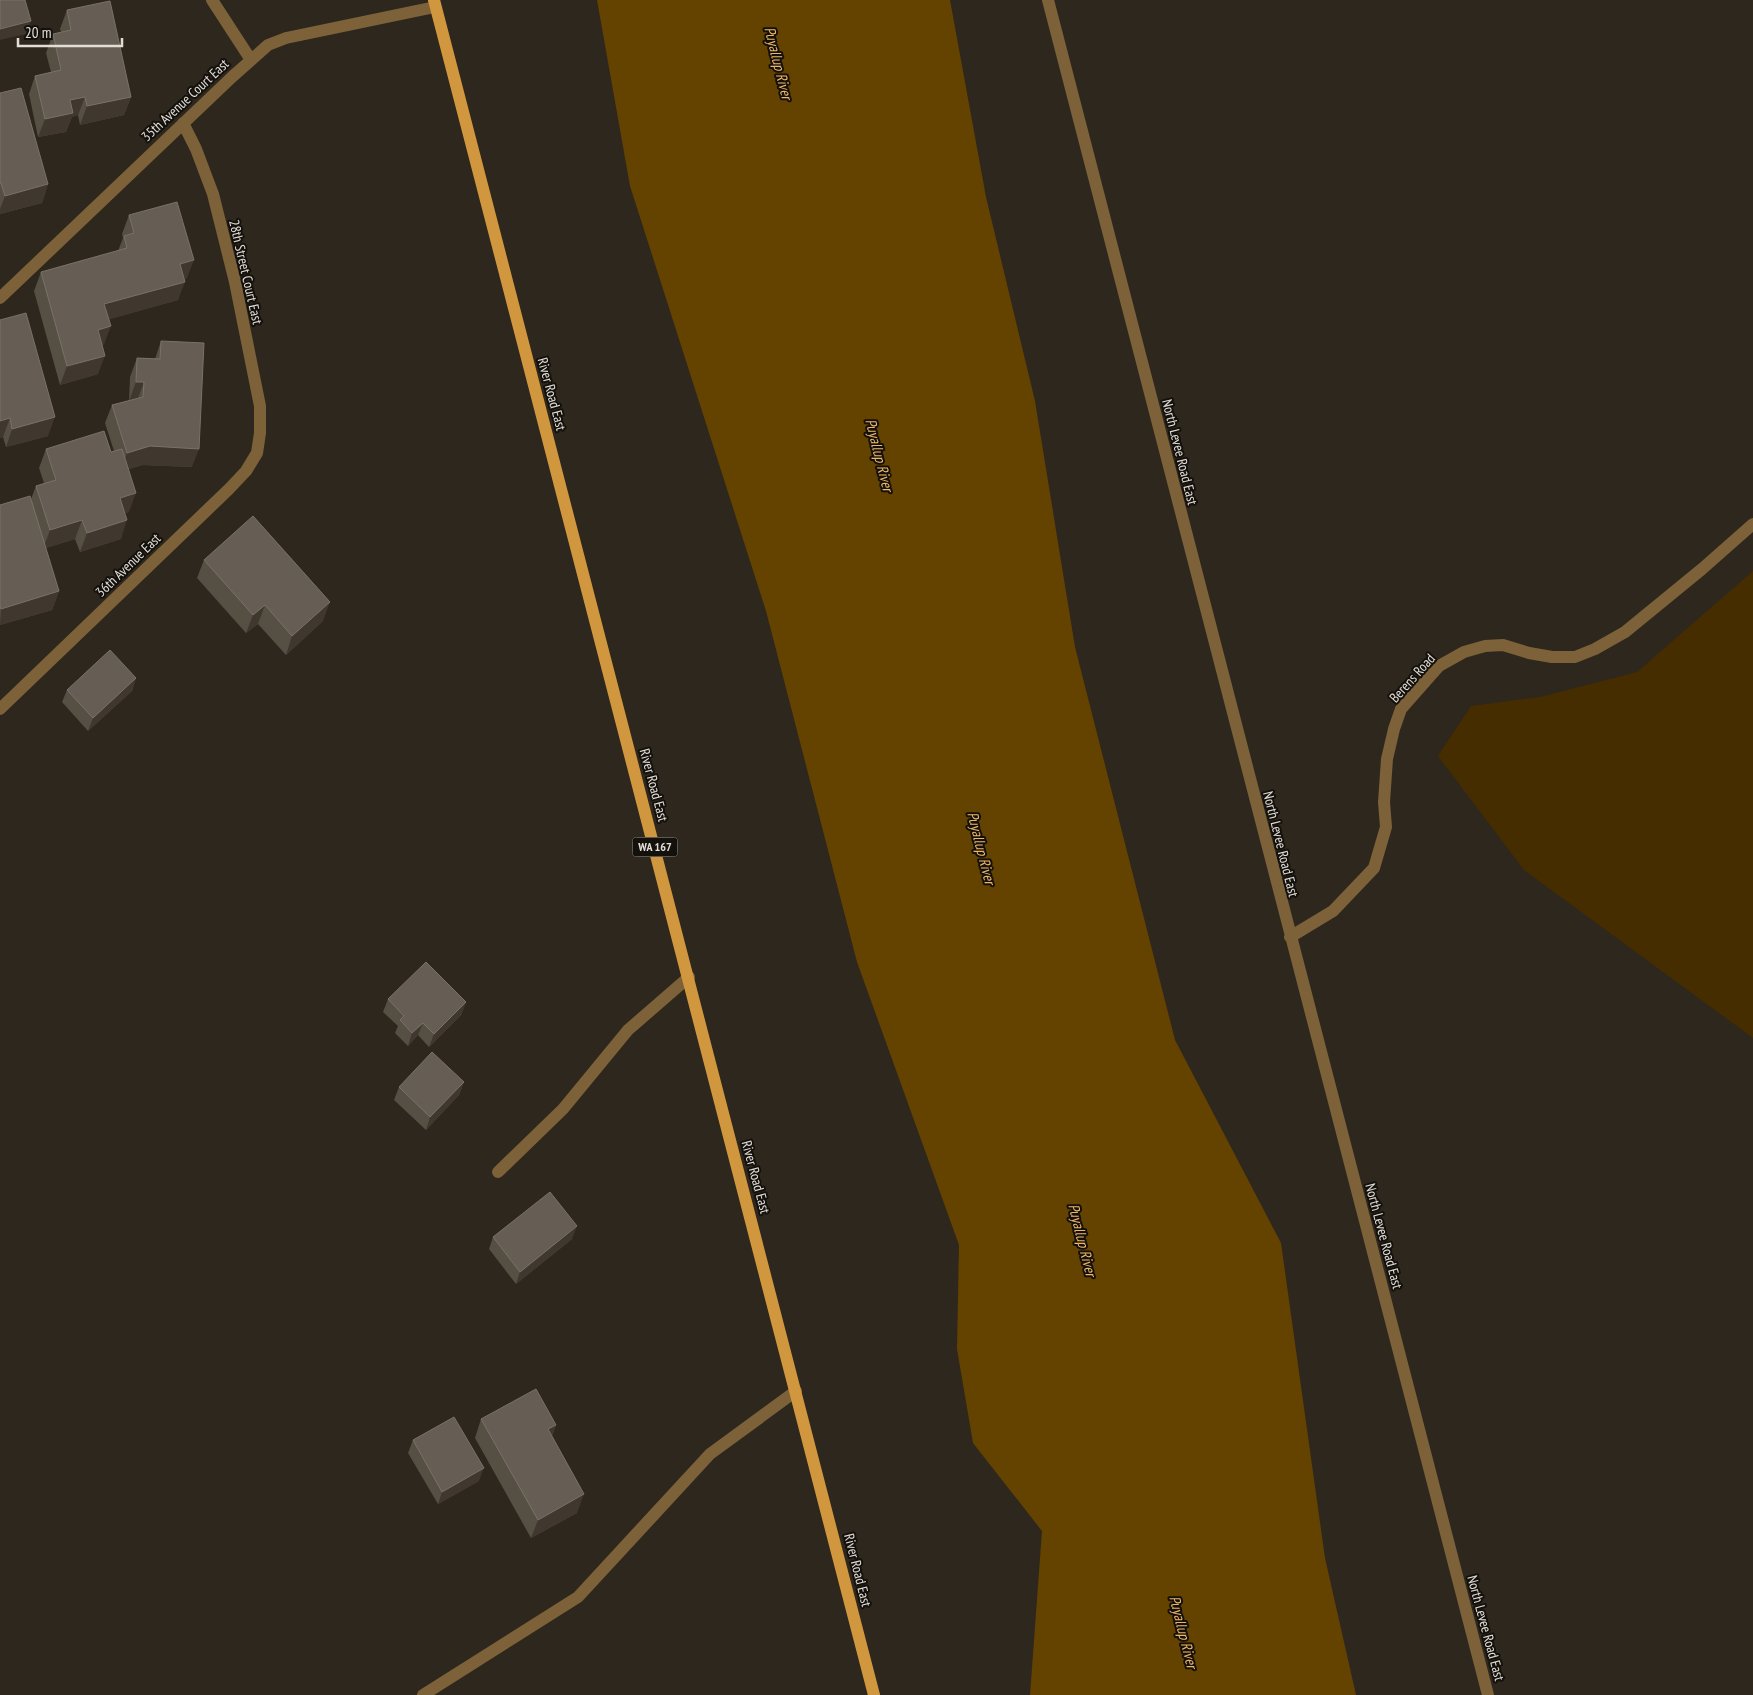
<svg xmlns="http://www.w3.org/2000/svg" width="1753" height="1695" viewBox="0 0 1753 1695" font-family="'PT Sans Narrow',sans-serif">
	<rect width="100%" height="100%" fill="#2e271d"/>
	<path fill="#462d00" d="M 1753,571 L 1753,1038 L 1524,870 L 1438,756 L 1471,706 L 1540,697 L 1637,672 Z"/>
	<path fill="#644200" d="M 597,0 L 950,0 L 986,197 L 1035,401 L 1075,647 L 1175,1040 L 1281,1243 L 1325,1558 L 1356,1695 L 1030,1695 L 1042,1531 L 973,1443 L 957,1349 L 959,1245 L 857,962 L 766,611 L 630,186 Z"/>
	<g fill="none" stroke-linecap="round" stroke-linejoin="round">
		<path stroke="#7c6139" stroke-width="12" d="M 498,1172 L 563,1109 L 628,1030 L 689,977
			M 423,1695 L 578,1597 L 710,1454 L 796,1391"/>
		<path stroke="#7c6139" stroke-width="12" d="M 212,0 L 251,60
			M 1048,0 L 1488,1695
			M 0,298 L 232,77 L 268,45 L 286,38 L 435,7
			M 0,709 L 229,489 L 246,471 L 257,453 L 260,433 L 260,406 L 235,282 L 213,194 L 196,149 L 183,123
			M 1290,937 L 1333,911 L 1374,868 L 1386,827 L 1384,802 L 1387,759 L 1394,729 L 1401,709 L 1439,666 L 1464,652 L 1485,646 L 1503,645 L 1529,653 L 1552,657 L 1575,657 L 1595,649 L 1625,632 L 1702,569 L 1753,524"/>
		<path stroke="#d0973e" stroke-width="12" d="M 434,0 L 874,1695"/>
	</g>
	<path fill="#564f44" d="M 67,10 L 131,97 L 124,115 L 80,125 L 78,115 L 72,117 L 66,132 L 38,137 L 29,94 L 35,76 L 51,72 L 46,53 L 53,34 L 61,32 L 60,29 Z
		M 0,93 L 48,184 L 42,203 L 0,214 Z
		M 129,215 L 187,278 L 184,279 L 178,300 L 109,319 L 104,344 L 102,345 L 98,374 L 60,385 L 34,291 L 41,272 L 118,251 L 123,238 L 122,234 Z
		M 0,320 L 48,436 L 6,447 L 3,437 L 0,438 Z
		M 161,341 L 192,467 L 143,465 L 128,469 L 129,512 L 125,513 L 121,539 L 80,552 L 75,539 L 46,548 L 59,591 L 52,610 L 0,625 L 0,505 L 31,499 L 36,486 L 44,483 L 39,468 L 46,449 L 111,452 L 114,451 L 105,423 L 112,405 L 129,401 L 130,377 L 137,358 L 155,359 Z
		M 204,560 L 323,621 L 286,655 L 258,624 L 246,633 L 197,578 Z
		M 136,678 L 132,691 L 88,731 L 62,702 L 67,690 Z
		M 388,999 L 466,1002 L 461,1015 L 429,1047 L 418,1035 L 408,1046 L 395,1033 L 398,1026 L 383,1012 Z
		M 464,1082 L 459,1095 L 426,1130 L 394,1100 L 399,1087 Z
		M 493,1237 L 572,1239 L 516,1284 L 489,1249 Z
		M 481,1419 L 556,1425 L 552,1436 L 577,1513 L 531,1538 L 475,1438 Z
		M 413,1440 L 479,1481 L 438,1504 L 408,1453 Z"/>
	<path fill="#40382e" d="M 31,21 L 26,34 L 0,40 L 0,29 Z
		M 85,97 L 78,115 L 72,117 L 66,132 L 38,137 L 45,119 L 70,100 Z
		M 131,97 L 124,115 L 80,125 L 87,106 Z
		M 48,184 L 42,203 L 0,214 L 0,209 L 5,196 Z
		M 194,260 L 187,278 L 173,282 L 180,264 Z
		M 185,282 L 178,300 L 97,323 L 104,304 Z
		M 111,326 L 104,344 L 91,348 L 98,330 Z
		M 105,356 L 98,374 L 60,385 L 67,366 Z
		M 136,382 L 144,382 L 137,401 L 129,401 Z
		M 55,417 L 48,436 L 6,447 L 12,429 Z
		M 10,418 L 3,437 L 0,438 L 0,421 Z
		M 150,446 L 199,449 L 192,467 L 143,465 L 120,472 L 127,453 Z
		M 136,493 L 129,512 L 114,517 L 120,498 Z
		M 82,520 L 75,539 L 43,549 L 50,530 Z
		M 127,520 L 121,539 L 80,552 L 87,533 Z
		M 59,591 L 52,610 L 0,625 L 1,609 Z
		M 330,602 L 323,621 L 286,655 L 292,636 Z
		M 265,605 L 258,624 L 246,633 L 253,615 Z
		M 136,678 L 132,691 L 88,731 L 93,718 Z
		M 466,1002 L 461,1015 L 429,1047 L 434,1034 Z
		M 423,1023 L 418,1035 L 408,1046 L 412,1033 Z
		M 464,1082 L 459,1095 L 426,1130 L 430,1117 Z
		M 577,1226 L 572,1239 L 516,1284 L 520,1272 Z
		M 556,1425 L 549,1443 L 548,1429 Z
		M 484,1468 L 479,1481 L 438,1504 L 442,1492 Z
		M 584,1494 L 577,1513 L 531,1538 L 538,1520 Z"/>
	<path fill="#665e54" stroke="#797268" d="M 0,0 L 25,0 L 31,21 L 0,29 Z
		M 110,1 L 131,97 L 87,106 L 85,97 L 70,100 L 73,113 L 45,119 L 35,76 L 61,70 L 53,34 L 71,30 L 67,10 Z
		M 21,88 L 48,184 L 5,196 L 1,183 L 0,183 L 0,93 Z
		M 177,202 L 194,260 L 180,264 L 185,282 L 104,304 L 111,326 L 98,330 L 105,356 L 67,366 L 41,272 L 127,248 L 124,236 L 134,233 L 129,215 Z
		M 26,313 L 55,417 L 12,429 L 10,418 L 0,421 L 0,320 Z
		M 161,341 L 204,343 L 199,449 L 150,446 L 127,453 L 112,405 L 143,397 L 144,382 L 136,382 L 137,358 L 160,359 Z
		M 104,431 L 111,452 L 122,449 L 136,493 L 120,498 L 127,520 L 87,533 L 82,520 L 50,530 L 36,486 L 56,480 L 46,449 Z
		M 30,496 L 59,591 L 1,609 L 0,606 L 0,505 Z
		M 253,516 L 330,602 L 292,636 L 265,605 L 253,615 L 204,560 Z
		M 110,650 L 136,678 L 93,718 L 67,690 Z
		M 426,962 L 466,1002 L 434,1034 L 423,1023 L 412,1033 L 400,1020 L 404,1016 L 388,999 Z
		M 432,1052 L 464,1082 L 430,1117 L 399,1087 Z
		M 550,1192 L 577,1226 L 520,1272 L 493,1237 Z
		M 536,1389 L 556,1425 L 548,1429 L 584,1494 L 538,1520 L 481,1419 Z
		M 454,1417 L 484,1468 L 442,1492 L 413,1440 Z"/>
	<g text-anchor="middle" stroke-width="4" stroke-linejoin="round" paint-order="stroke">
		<rect fill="#14100c" stroke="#a4a09a" stroke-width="1" x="632.5" y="837.5" width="45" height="19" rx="4"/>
		<g font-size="12" font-weight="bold" fill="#e2ded7">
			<text x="655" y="851">WA 167</text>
		</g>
		<g font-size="14" fill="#e2ded7" stroke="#14100c">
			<text transform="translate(185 100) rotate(-43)" y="5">35th Avenue Court East</text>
			<text transform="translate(246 272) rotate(77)" y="5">28th Street Court East</text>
			<text transform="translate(552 394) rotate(75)" y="5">River Road East</text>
			<text transform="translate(1180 452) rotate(76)" y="5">North Levee Road East</text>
			<text transform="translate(128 565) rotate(-44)" y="5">36th Avenue East</text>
			<text transform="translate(1412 678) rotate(-48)" y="5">Berens Road</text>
			<text transform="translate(654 785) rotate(75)" y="5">River Road East</text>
			<text transform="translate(1281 844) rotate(76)" y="5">North Levee Road East</text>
			<text transform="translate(756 1177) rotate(75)" y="5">River Road East</text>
			<text transform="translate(1384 1236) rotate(75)" y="5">North Levee Road East</text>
			<text transform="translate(858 1570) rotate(76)" y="5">River Road East</text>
			<text transform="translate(1486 1628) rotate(75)" y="5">North Levee Road East</text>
		</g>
		<g font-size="15" font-style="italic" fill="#eeb767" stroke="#14100c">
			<text transform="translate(778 63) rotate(76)" y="5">Puyallup River</text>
			<text transform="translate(879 455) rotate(76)" y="5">Puyallup River</text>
			<text transform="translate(981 848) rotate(76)" y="5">Puyallup River</text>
			<text transform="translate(1082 1240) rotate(76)" y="5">Puyallup River</text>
			<text transform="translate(1183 1632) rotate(76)" y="5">Puyallup River</text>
		</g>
	</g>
	<path d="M18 38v8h104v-8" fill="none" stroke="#e2ded7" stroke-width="2.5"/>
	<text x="25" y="38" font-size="15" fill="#e2ded7" stroke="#14100c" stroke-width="4" paint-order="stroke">20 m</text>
</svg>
